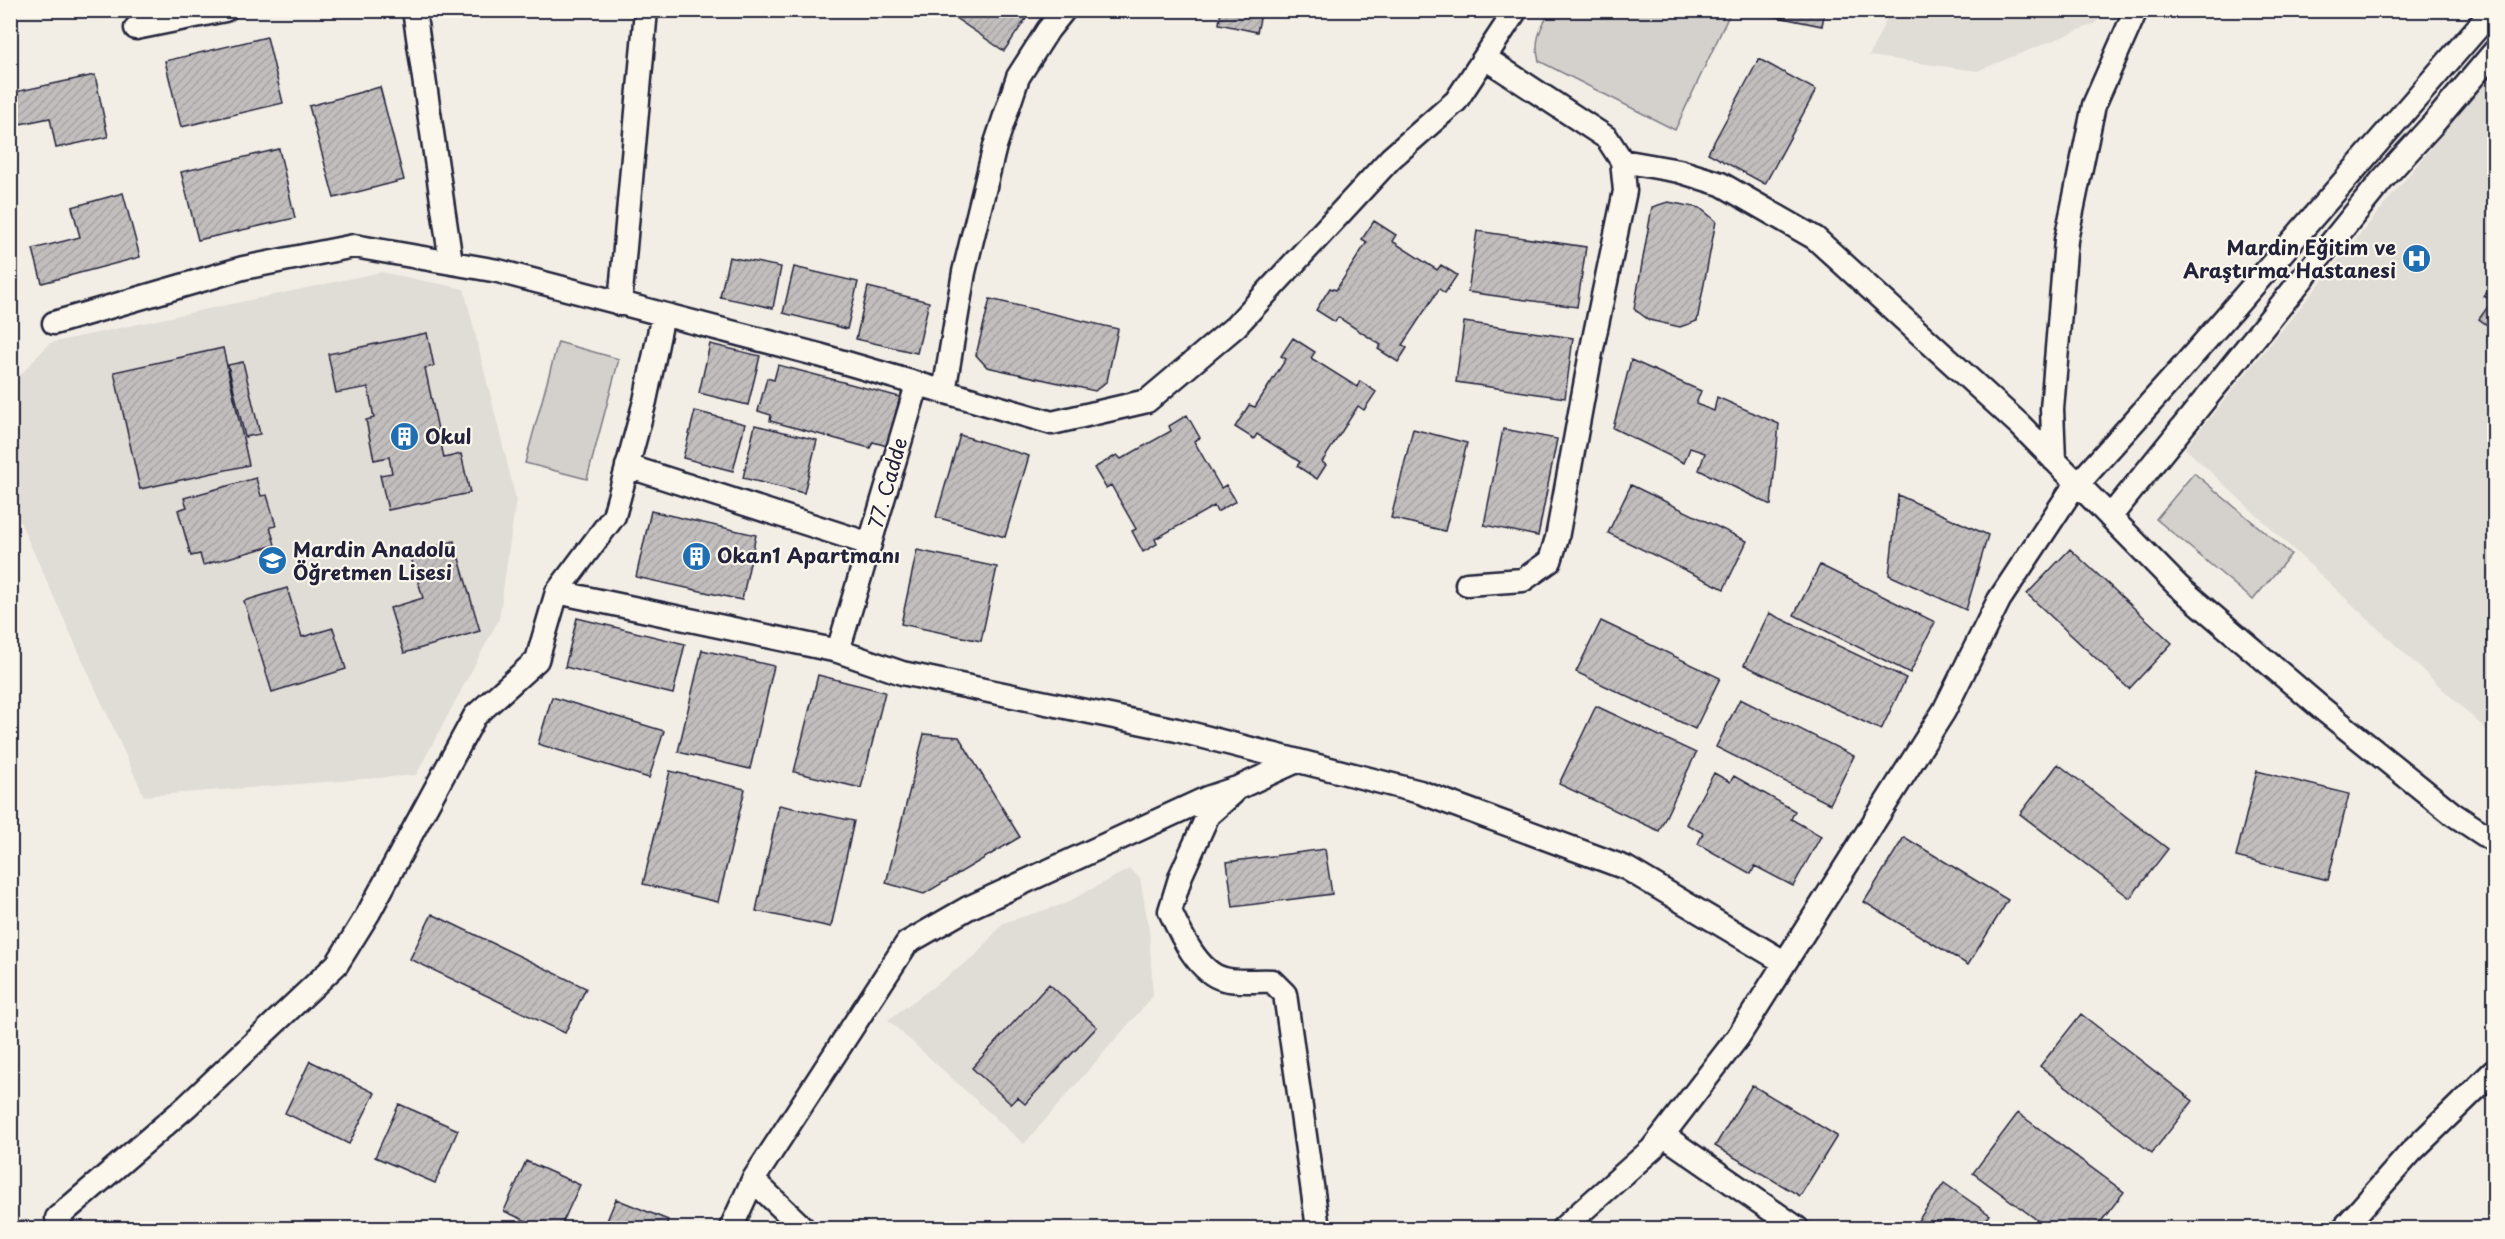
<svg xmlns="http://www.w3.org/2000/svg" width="2505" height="1239" viewBox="0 0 2505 1239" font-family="'Playpen Sans',sans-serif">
	<defs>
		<pattern id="building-hatch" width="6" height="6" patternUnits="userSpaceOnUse" patternTransform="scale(1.5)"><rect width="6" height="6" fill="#c2bebe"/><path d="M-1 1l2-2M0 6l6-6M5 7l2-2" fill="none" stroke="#a6a3a4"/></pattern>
	</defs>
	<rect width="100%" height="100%" fill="#f2eee5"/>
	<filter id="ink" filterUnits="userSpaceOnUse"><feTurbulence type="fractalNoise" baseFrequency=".0167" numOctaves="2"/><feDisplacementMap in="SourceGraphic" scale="12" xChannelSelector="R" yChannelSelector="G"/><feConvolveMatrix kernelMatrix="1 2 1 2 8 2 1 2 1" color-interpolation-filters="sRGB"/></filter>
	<g filter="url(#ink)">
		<path fill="#e0dcd6" d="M 1891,10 L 2108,10 L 2108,11 L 2094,24 L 1977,71 L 1869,56 Z
			M 2494,71 L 2494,737 L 2185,448 Z
			M 381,272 L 464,289 L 516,499 L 499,619 L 416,775 L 144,796 L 11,502 L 10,386 L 50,343 Z
			M 1129,869 L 1140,878 L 1149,929 L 1153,996 L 1024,1144 L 888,1020 L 975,956 L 1003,923 L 1064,904 Z"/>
		<path fill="#d4d1cc" stroke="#7b7a84" stroke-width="1.5" d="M 1550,10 L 1731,10 L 1731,11 L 1675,130 L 1539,61 C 1533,41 1541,28 1550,10 Z
			M 558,342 L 619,359 L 587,479 L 525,463 Z
			M 2194,473 L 2291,554 L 2253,600 L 2156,519 Z"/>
		<path fill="url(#building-hatch)" stroke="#22223b" stroke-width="1.5" d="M 950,10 L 1032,10 L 1004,51 L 948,13 Z
			M 1221,10 L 1262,10 L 1257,32 L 1219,24 Z
			M 1764,10 L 1825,10 L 1822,26 L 1763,14 Z
			M 267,37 L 283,103 L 181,127 L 165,61 Z
			M 1759,59 L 1816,90 L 1765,184 L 1708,153 Z
			M 95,75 L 108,137 L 56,148 L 50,118 L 10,126 L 10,93 Z
			M 380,87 L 404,180 L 334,198 L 309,106 Z
			M 279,149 L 295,218 L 198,240 L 181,172 Z
			M 123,193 L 140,257 L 42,283 L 33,249 L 80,237 L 72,207 Z
			M 1668,202 L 1700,208 L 1716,221 L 1697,321 L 1680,327 L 1649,320 L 1634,309 L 1652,207 Z
			M 1374,221 L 1396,235 L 1392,241 L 1437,270 L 1441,265 L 1457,275 L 1445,293 L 1439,289 L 1402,345 L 1407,348 L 1398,362 L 1378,349 L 1381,345 L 1338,317 L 1335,322 L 1316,310 L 1330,288 L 1336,290 L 1367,242 L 1362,239 Z
			M 1477,231 L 1586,247 L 1577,307 L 1468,292 Z
			M 729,257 L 781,267 L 773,308 L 720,297 Z
			M 794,267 L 858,282 L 847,329 L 783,313 Z
			M 2494,282 L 2494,330 L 2479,319 L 2492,301 L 2484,296 Z
			M 868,287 L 929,302 L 917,353 L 856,339 Z
			M 990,299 L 1118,329 L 1107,381 L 1095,391 L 987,367 L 976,355 Z
			M 1464,322 L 1573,338 L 1565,398 L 1456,382 Z
			M 427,333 L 434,366 L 425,368 L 444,458 L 461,454 L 470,493 L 388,510 L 380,475 L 392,473 L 389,457 L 374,460 L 366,420 L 374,418 L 368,387 L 336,393 L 328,354 Z
			M 1293,338 L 1315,352 L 1311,358 L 1357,387 L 1360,381 L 1376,392 L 1364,410 L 1358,406 L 1322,462 L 1326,465 L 1317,479 L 1297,466 L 1300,462 L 1257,434 L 1254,439 L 1235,427 L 1249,405 L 1255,407 L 1286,359 L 1281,356 Z
			M 710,344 L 760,356 L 748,405 L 699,393 Z
			M 223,348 L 249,465 L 140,489 L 114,372 Z
			M 1631,360 L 1701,391 L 1696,404 L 1714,411 L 1717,397 L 1779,424 L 1771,505 L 1699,470 L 1705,453 L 1690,448 L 1684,463 L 1613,428 Z
			M 243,362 L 260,434 L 245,437 L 228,365 Z
			M 778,365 L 900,397 L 887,446 L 873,442 L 870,448 L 770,421 L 771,415 L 758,411 L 767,378 L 774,380 Z
			M 695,411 L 745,424 L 733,471 L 683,458 Z
			M 1187,415 L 1200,438 L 1194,441 L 1221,488 L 1226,485 L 1236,501 L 1217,512 L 1214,506 L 1155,539 L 1157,544 L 1143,552 L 1132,531 L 1136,529 L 1111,485 L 1106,488 L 1094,468 L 1117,455 L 1121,459 L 1171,431 L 1169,426 Z
			M 755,425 L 817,440 L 804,493 L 743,478 Z
			M 1413,429 L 1467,443 L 1445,531 L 1391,518 Z
			M 1503,429 L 1557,439 L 1538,536 L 1484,525 Z
			M 960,435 L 1029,456 L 1005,537 L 936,517 Z
			M 256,478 L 261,496 L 267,495 L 276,526 L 270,527 L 275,545 L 203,565 L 200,554 L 191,556 L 178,510 L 187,507 L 184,498 Z
			M 1631,485 L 1747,541 L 1724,589 L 1608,533 Z
			M 1898,495 L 1988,535 L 1966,610 L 1889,575 Z
			M 651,511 L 756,535 L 742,600 L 636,577 Z
			M 454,541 L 480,631 L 404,653 L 390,608 L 423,598 L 410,554 Z
			M 2070,549 L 2172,643 L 2129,689 L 2027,594 Z
			M 917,550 L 997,567 L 981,641 L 901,624 Z
			M 1820,565 L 1935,622 L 1910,673 L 1794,615 Z
			M 287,588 L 302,637 L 333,628 L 346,669 L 272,692 L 244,601 Z
			M 1769,613 L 1906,678 L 1881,730 L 1744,665 Z
			M 577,618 L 685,644 L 673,694 L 565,667 Z
			M 1601,621 L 1720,678 L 1695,729 L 1576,672 Z
			M 702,650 L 774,666 L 750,769 L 678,752 Z
			M 818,675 L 885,692 L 861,788 L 794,772 Z
			M 552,697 L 664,731 L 649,778 L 538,744 Z
			M 1740,699 L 1854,756 L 1830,804 L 1716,747 Z
			M 1596,706 L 1696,753 L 1659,831 L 1559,784 Z
			M 924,734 L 959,737 L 1020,837 L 924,894 L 886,883 Z
			M 2058,764 L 2168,849 L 2130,898 L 2020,814 Z
			M 670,771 L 745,789 L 718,902 L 643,884 Z
			M 2257,771 L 2349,794 L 2328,880 L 2236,857 Z
			M 1714,773 L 1730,782 L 1734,776 L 1795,811 L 1791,819 L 1821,836 L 1793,886 L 1755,866 L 1751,874 L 1698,844 L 1703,833 L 1686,824 Z
			M 779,805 L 854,821 L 831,927 L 756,911 Z
			M 1904,837 L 2008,900 L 1968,965 L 1864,902 Z
			M 1325,849 L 1332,894 L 1233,907 L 1227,862 Z
			M 432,914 L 586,988 L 565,1033 L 410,959 Z
			M 1049,984 L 1097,1027 L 1025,1104 L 1017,1097 L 1011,1104 L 972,1068 Z
			M 2081,1014 L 2193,1101 L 2152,1153 L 2040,1066 Z
			M 310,1061 L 375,1093 L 349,1144 L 285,1113 Z
			M 1752,1085 L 1837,1136 L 1800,1196 L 1715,1146 Z
			M 399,1104 L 458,1130 L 435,1183 L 375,1157 Z
			M 2018,1113 L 2124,1192 L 2096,1228 L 2048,1228 L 1973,1173 Z
			M 526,1161 L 580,1185 L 560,1228 L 542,1228 L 504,1211 Z
			M 1944,1183 L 1990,1215 L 1980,1228 L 1913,1228 Z
			M 616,1199 L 668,1220 L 665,1228 L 604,1228 Z"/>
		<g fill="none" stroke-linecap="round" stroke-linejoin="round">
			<defs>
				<path id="minor" d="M 414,10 L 451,262
					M 136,28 L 225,10
					M 1622,161 L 1679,171 L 1721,184 L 1815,238 L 2020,425 L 2178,586 L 2320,707 L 2453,814 L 2494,841
					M 620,304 L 646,10
					M 54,323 L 243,268 L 354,246 L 498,271 L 819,355 L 1052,423 L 1147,401 L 1236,326 L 1391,158 L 1456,101 L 1516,10
					M 944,392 L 964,272 L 995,146 L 1018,77 L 1048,30 L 1064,10
					M 2054,460 L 2052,409 L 2066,240 L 2094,105 L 2136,10
					M 627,466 L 870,544
					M 2110,517 L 2382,180 L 2434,123 L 2494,52
					M 1467,584 L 1523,580 L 1550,561 L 1557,538 L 1591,353 L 1625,191 L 1622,161 L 1607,138 L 1485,58
					M 557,592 L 838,651 L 902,673 L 1177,730 L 1420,792 L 1626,868 L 1784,962
					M 838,651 L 917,385
					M 1232,794 L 1208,815 L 1181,875 L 1170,911 C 1180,933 1198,973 1224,979 C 1239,983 1257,980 1272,981 L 1285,994 L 1318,1228
					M 1663,1135 L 1797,1228
					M 753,1180 L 803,1228
					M 62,1228 L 57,1218 L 187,1106 L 337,964 L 368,914 L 475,716 L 537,660 L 557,592 L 614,516 L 645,401 L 663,315
					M 731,1228 L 753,1180 L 907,943 L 968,908 L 1207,798 L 1240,787 L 1297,761
					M 1563,1228 L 1652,1149 L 1738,1037 L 1944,711 L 1999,600 L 2069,494 L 2180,370 L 2493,10
					M 2344,1228 L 2411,1152 L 2494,1071"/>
			</defs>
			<use href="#minor" stroke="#22223b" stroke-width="27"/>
			<use href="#minor" stroke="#fbf7ec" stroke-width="22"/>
		</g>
	</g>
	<defs>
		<symbol id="hospital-disc" viewBox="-11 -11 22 22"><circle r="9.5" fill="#1f6fb2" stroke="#fbf7ec"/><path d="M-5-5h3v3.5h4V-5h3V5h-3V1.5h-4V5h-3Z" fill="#fff"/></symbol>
		<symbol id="building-disc" viewBox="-11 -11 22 22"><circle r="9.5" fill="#1f6fb2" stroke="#fbf7ec"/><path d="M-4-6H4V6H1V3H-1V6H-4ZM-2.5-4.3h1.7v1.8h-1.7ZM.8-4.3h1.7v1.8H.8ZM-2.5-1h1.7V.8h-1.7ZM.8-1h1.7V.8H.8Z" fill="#fff"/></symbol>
		<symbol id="school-disc" viewBox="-11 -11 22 22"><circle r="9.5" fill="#1f6fb2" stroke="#fbf7ec"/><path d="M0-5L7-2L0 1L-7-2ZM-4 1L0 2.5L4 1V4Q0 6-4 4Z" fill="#fff"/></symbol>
	</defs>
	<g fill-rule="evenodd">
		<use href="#hospital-disc" x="2400" y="242" width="33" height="33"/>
		<use href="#building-disc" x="388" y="420" width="33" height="33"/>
		<use href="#building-disc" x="680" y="540" width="33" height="33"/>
		<use href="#school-disc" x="256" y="544" width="33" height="33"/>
	</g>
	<g text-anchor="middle" stroke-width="4.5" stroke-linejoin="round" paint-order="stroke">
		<g font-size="20" font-weight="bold" fill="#22223b" stroke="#fbf7ec" text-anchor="start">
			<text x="2396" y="255" text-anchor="end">Mardin Eğitim ve<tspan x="2396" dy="23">Araştırma Hastanesi</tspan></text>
			<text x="425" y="444">Okul</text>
			<text x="293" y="557">Mardin Anadolu<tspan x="293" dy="23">Öğretmen Lisesi</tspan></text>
			<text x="717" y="563">Okan1 Apartmanı</text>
		</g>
		<g font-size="20" fill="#22223b" stroke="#fbf7ec">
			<text transform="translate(888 483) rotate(-74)" y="7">77. Cadde</text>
		</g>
	</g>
	<rect width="2505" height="1239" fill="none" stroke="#fbf7ec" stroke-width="36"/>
	<rect x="18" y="18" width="2469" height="1203" fill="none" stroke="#22223b" stroke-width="2" filter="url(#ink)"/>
</svg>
